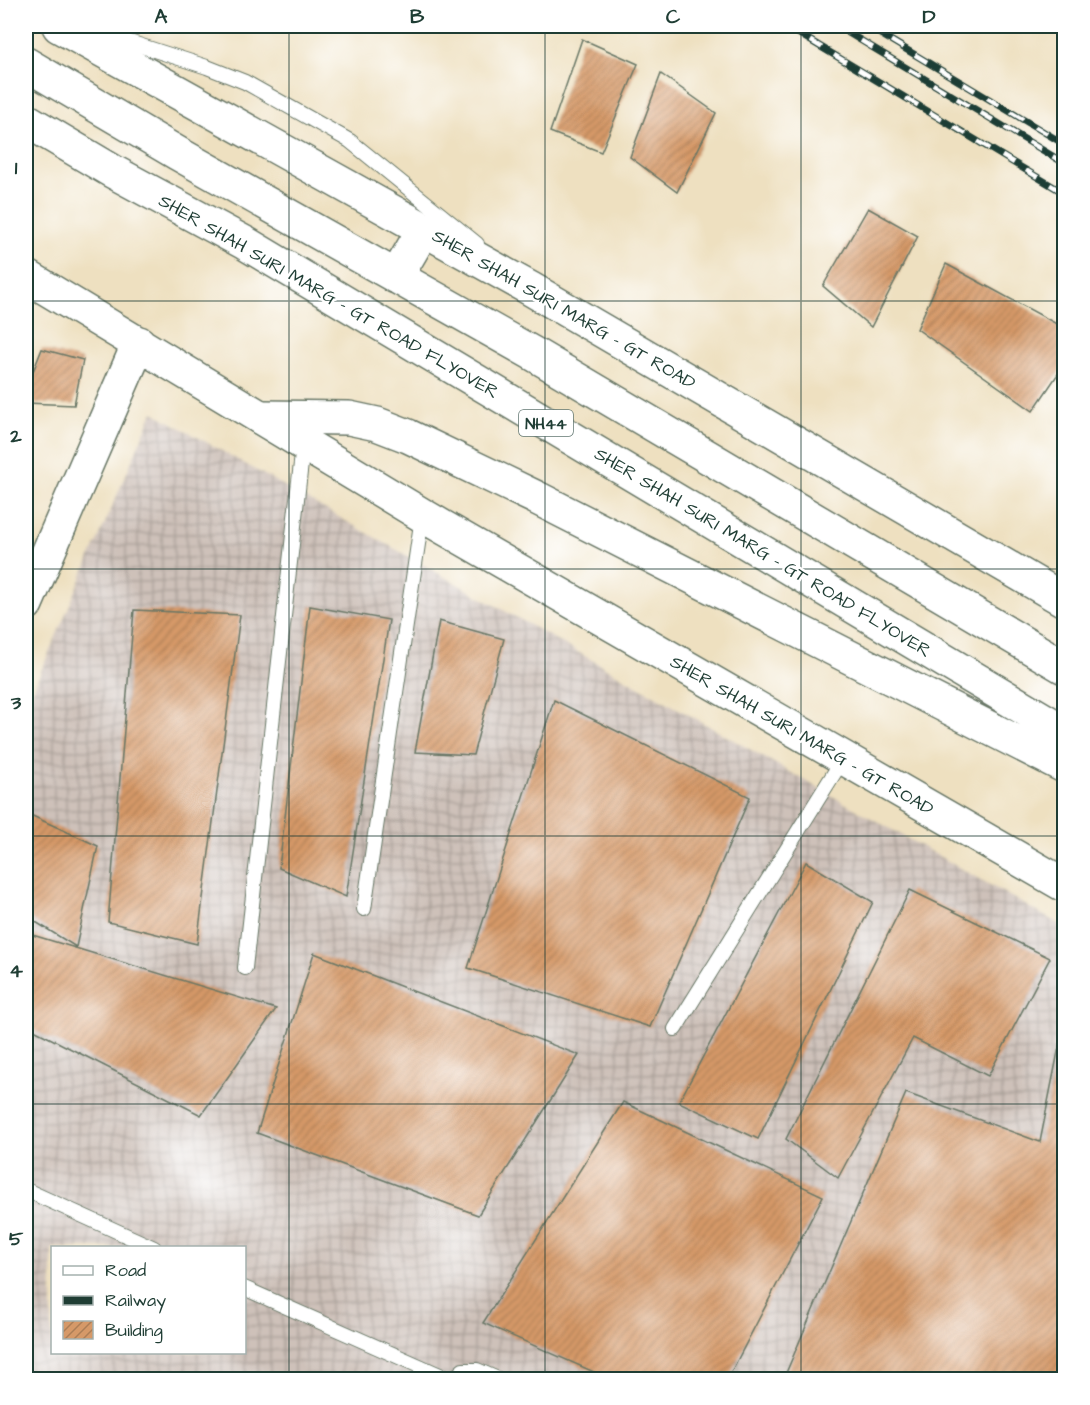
<svg xmlns="http://www.w3.org/2000/svg" width="1090" height="1405" viewBox="0 0 1090 1405" font-family="'Architects Daughter',sans-serif">
	<defs>
		<pattern id="industrial-grid" width="8" height="8" patternUnits="userSpaceOnUse" patternTransform="scale(1.5)"><rect width="8" height="8" fill="#cec1b9"/><path d="M0 4h8M4 0v8" fill="none" stroke="#a79e97"/></pattern>
		<pattern id="building-hatch" width="6" height="6" patternUnits="userSpaceOnUse" patternTransform="scale(1.5)"><rect width="6" height="6" fill="#d69968"/><path d="M-1 1l2-2M0 6l6-6M5 7l2-2" fill="none" stroke="#ad7e56"/></pattern>
	</defs>
	<rect width="100%" height="100%" fill="#fff"/>
	<filter id="ink" filterUnits="userSpaceOnUse"><feTurbulence type="fractalNoise" baseFrequency=".0167" numOctaves="2"/><feDisplacementMap in="SourceGraphic" scale="12" xChannelSelector="R" yChannelSelector="G"/><feConvolveMatrix kernelMatrix="1 2 1 2 8 2 1 2 1" color-interpolation-filters="sRGB"/></filter>
	<filter id="wash" filterUnits="userSpaceOnUse"><feTurbulence type="fractalNoise" baseFrequency=".008" numOctaves="4" result="noise"/><feDisplacementMap in="SourceGraphic" scale="24" xChannelSelector="R" yChannelSelector="G"/><feGaussianBlur stdDeviation="1.35" result="paint"/><feColorMatrix in="noise" values="0 0 0 0 0 0 0 0 0 0 0 0 0 0 0 0 0 1.4 0 .05"/><feComposite in="paint" operator="in"/></filter>
	<g filter="url(#wash)">
		<rect width="100%" height="100%" fill="#eee0c0"/>
		<path fill="url(#industrial-grid)" fill-rule="evenodd" d="M 153,412 L 1064,927 L 1064,1379 L 26,1380 L 26,706 ZM 52,1248 L 244,1248 L 244,1352 L 52,1352 Z"/>
		<g id="blocks">
			<path fill="url(#building-hatch)" d="M 1021,26 L 1059,26 L 1059,28 L 1021,29 Z
				M 582,39 L 638,64 L 601,152 L 550,132 Z
				M 661,74 L 716,113 L 677,192 L 630,157 Z
				M 868,208 L 918,236 L 871,327 L 823,286 Z
				M 946,264 L 1064,328 L 1064,365 L 1033,411 L 917,329 Z
				M 42,349 L 83,360 L 74,405 L 26,403 L 26,389 Z
				M 310,606 L 389,620 L 346,897 L 279,868 Z
				M 134,610 L 240,615 L 197,944 L 108,922 Z
				M 439,621 L 504,639 L 473,755 L 415,752 Z
				M 554,700 L 750,797 L 650,1027 L 468,968 Z
				M 26,813 L 98,846 L 76,947 L 26,916 Z
				M 806,862 L 873,902 L 758,1139 L 679,1102 Z
				M 910,890 L 1050,958 L 988,1076 L 913,1038 L 838,1178 L 786,1139 Z
				M 26,933 L 276,1009 L 201,1115 L 26,1026 Z
				M 314,953 L 579,1055 L 478,1215 L 257,1133 Z
				M 1063,1027 L 1064,1380 L 783,1380 L 906,1093 L 1040,1142 Z
				M 623,1102 L 823,1196 L 727,1380 L 612,1380 L 483,1323 Z"/>
		</g>
	</g>
	<g filter="url(#ink)">
		<use href="#blocks" fill-opacity="0" stroke="#677665" stroke-width="1.5"/>
		<g fill="none" stroke-linecap="round" stroke-linejoin="round">
			<defs>
				<path id="service" d="M 95,31 L 207,67 L 245,82 L 350,141 L 477,244
					M 364,909 L 422,517
					M 245,968 L 303,445
					M 675,1029 L 843,759
					M 26,1190 L 154,1248
					M 244,1288 L 451,1380
					M 453,1380 L 463,1370 L 477,1370 L 500,1380"/>
				<path id="tertiary" d="M 59,26 L 531,289 L 1064,600
					M 26,276 L 422,515 L 1064,885
					M 26,604 L 139,343"/>
				<path id="trunk" d="M 26,64 L 177,153 L 532,353 L 1064,667
					M 26,120 L 112,171 L 245,243 L 1064,732
					M 396,277 L 424,229
					M 260,417 L 349,418 L 377,424 L 408,436 L 535,497 L 1064,766"/>
			</defs>
			<use href="#service" stroke="#677665" stroke-width="16"/>
			<use href="#tertiary" stroke="#677665" stroke-width="36"/>
			<use href="#trunk" stroke="#677665" stroke-width="36"/>
			<use href="#service" stroke="#fff" stroke-width="14"/>
			<use href="#tertiary" stroke="#fff" stroke-width="33"/>
			<use href="#trunk" stroke="#fff" stroke-width="33"/>
			<defs>
				<path id="rail" d="M 786,26 L 1064,193
					M 837,26 L 1064,163
					M 867,26 L 1064,144"/>
			</defs>
			<use href="#rail" stroke="#1f3d34" stroke-width="7"/>
			<use href="#rail" stroke="#fff" stroke-width="4.5" stroke-dasharray="14" stroke-linecap="butt"/>
		</g>
	</g>
	<path fill="none" stroke="#1f3d34" stroke-width="1.5" stroke-opacity="0.55" d="M 289,26 L 289,1380M 545,26 L 545,1380M 801,26 L 801,1380M 26,301 L 1064,301M 26,569 L 1064,569M 26,836 L 1064,836M 26,1104 L 1064,1104"/>
	<g text-anchor="middle" stroke-width="5" stroke-linejoin="round" paint-order="stroke">
		<rect fill="#fff" stroke="#627771" stroke-width="1.5" x="519" y="410" width="54" height="26" rx="4.5"/>
		<g font-size="16" font-weight="bold" fill="#1f3d34">
			<text x="546" y="429">NH44</text>
		</g>
		<g font-size="18" fill="#1f3d34" stroke="#fff">
			<text transform="translate(329 296) rotate(30)" y="6">SHER SHAH SURI MARG - GT ROAD FLYOVER</text>
			<text transform="translate(564 309) rotate(30)" y="6">SHER SHAH SURI MARG - GT ROAD</text>
			<text transform="translate(763 552) rotate(31)" y="6">SHER SHAH SURI MARG - GT ROAD FLYOVER</text>
			<text transform="translate(802 735) rotate(30)" y="6">SHER SHAH SURI MARG - GT ROAD</text>
		</g>
	</g>
	<rect width="1090" height="1405" fill="none" stroke="#fff" stroke-width="66"/>
	<rect x="51" y="1246" width="195" height="108" fill="#ffffff" stroke="#a5b1ae" stroke-width="1.5"/>
	<rect x="63" y="1266" width="30" height="9" fill="#ffffff" stroke="#a5b1ae" stroke-width="1.5"/>
	<text x="105" y="1276" font-size="18" fill="#1f3d34">Road</text>
	<rect x="63" y="1296" width="30" height="9" fill="#1f3d34" stroke="#a5b1ae" stroke-width="1.5"/>
	<text x="105" y="1306" font-size="18" fill="#1f3d34">Railway</text>
	<rect x="63" y="1321" width="30" height="18" fill="url(#building-hatch)" stroke="#a5b1ae" stroke-width="1.5"/>
	<text x="105" y="1336" font-size="18" fill="#1f3d34">Building</text>
	<rect x="33" y="33" width="1024" height="1339" fill="none" stroke="#1f3d34" stroke-width="2"/>
	<g font-size="20" text-anchor="middle" font-weight="bold" fill="#1f3d34">
		<text x="161" y="23">A</text>
		<text x="417" y="23">B</text>
		<text x="673" y="23">C</text>
		<text x="929" y="23">D</text>
		<text x="16" y="174">1</text>
		<text x="16" y="442">2</text>
		<text x="16" y="709">3</text>
		<text x="16" y="977">4</text>
		<text x="16" y="1245">5</text>
	</g>
</svg>
